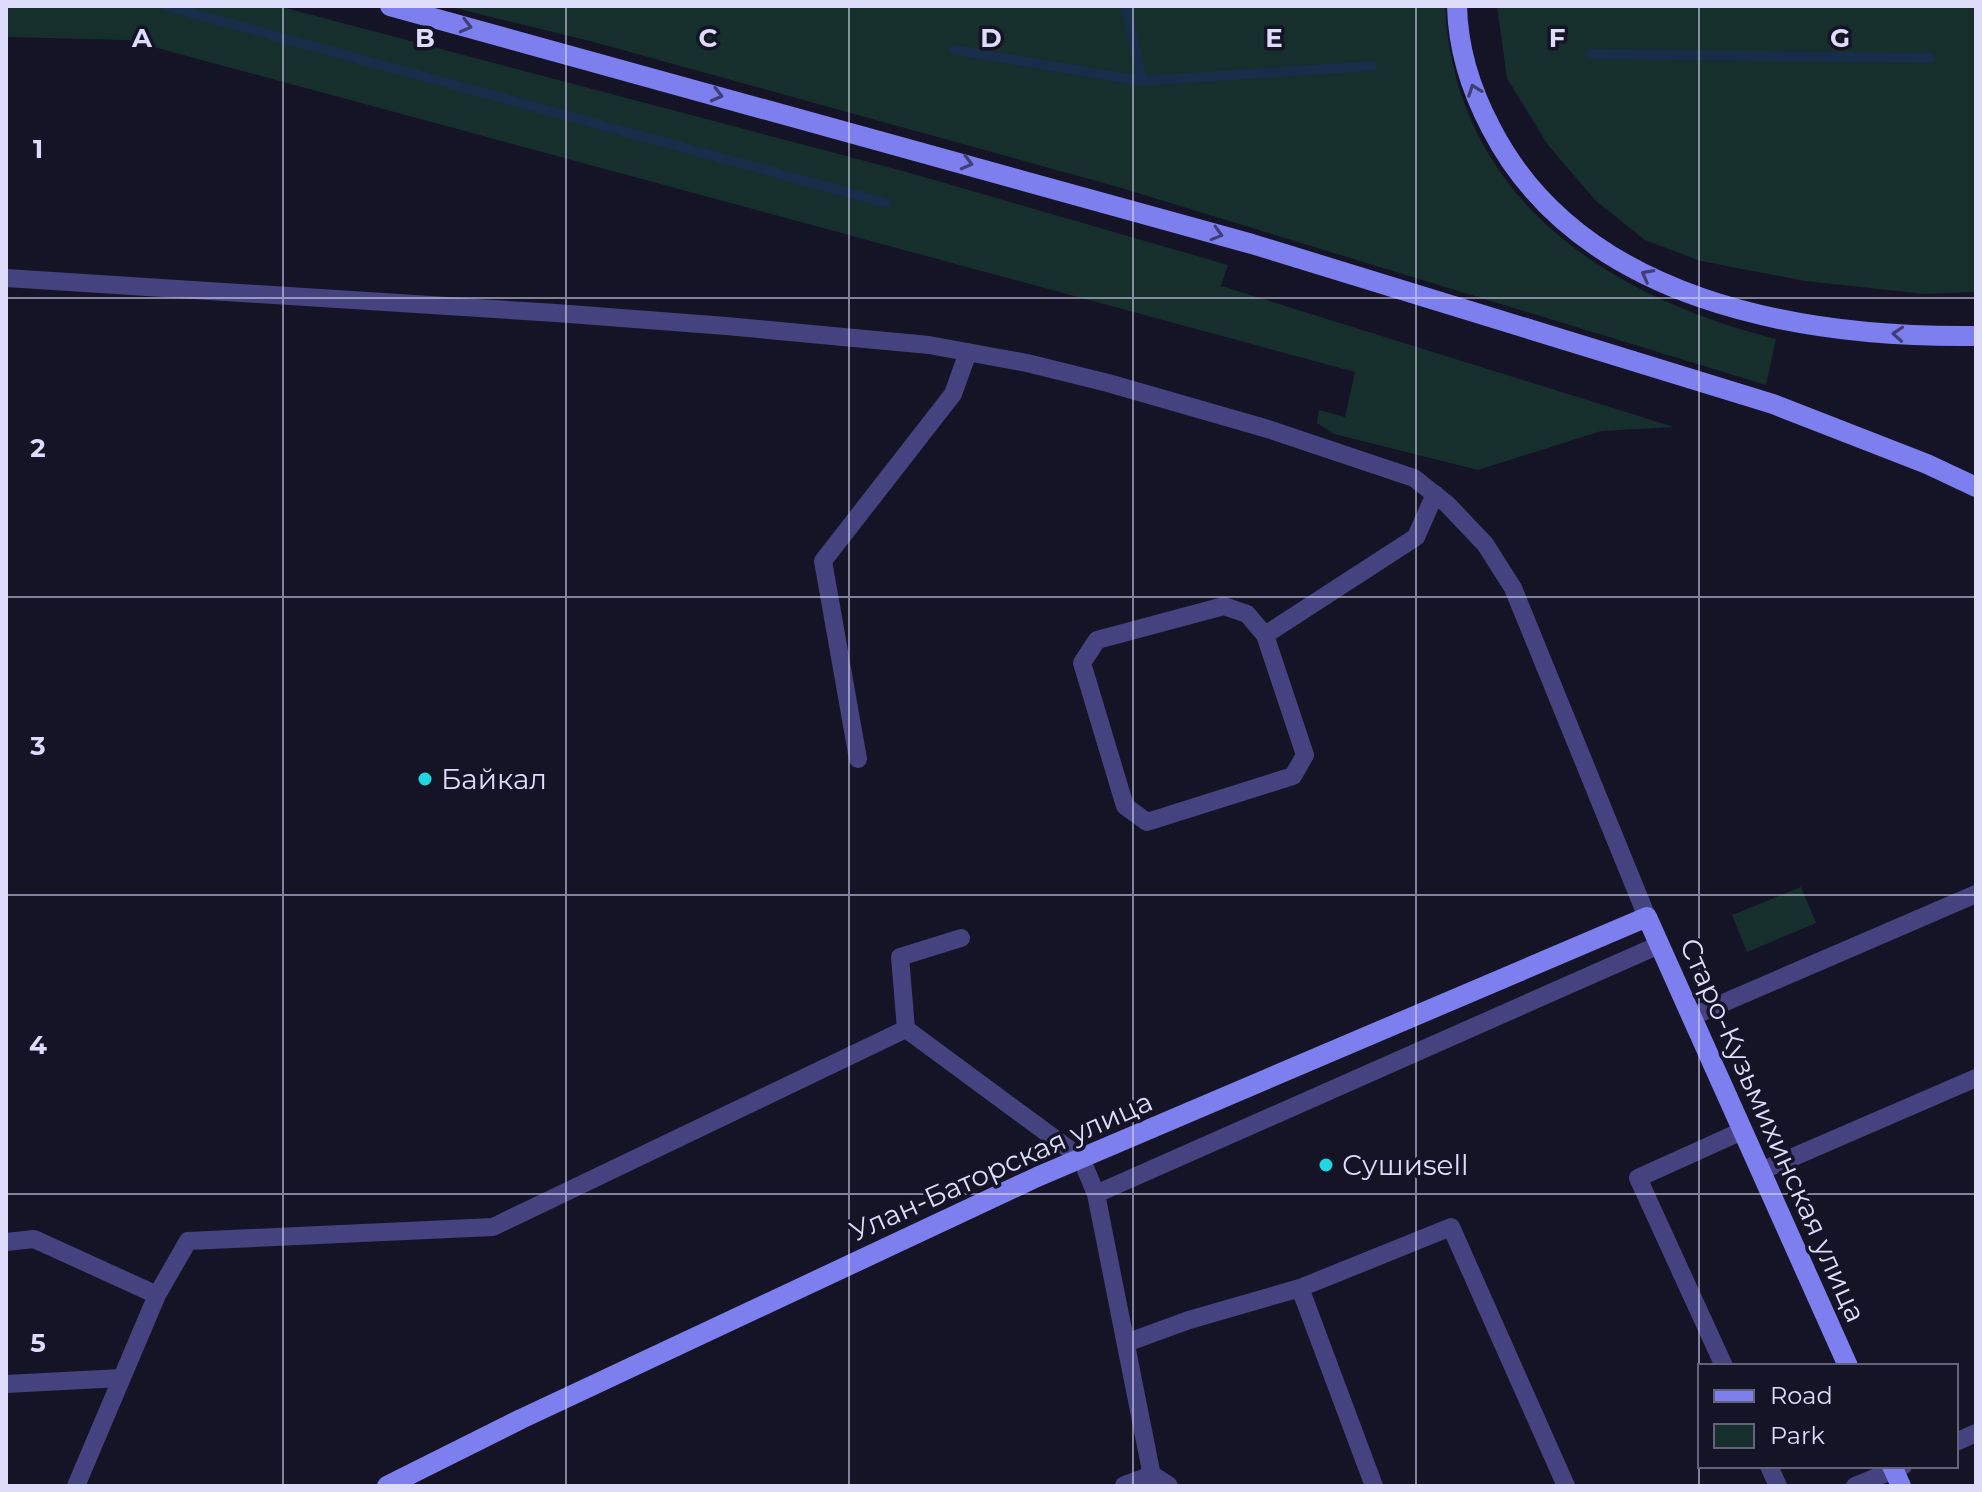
<svg xmlns="http://www.w3.org/2000/svg" width="1982" height="1492" viewBox="0 0 1982 1492" font-family="Montserrat,sans-serif">
	<rect width="100%" height="100%" fill="#151326"/>
	<path fill="#162f2d" d="M 6,6 L 278,6 L 903,171 L 1197,256 L 1228,265 L 1221,286 L 1674,427 L 1601,431 L 1478,470 L 1334,434 L 1317,423 L 1319,410 L 1345,417 L 1355,372 L 128,40 L 6,37 Z
		M 447,6 L 1445,6 C 1455,198 1606,296 1776,339 L 1766,385 L 1118,187 L 590,41 Z
		M 1497,6 L 1976,6 L 1976,292 L 1924,294 L 1805,281 L 1701,261 L 1645,240 L 1595,200 L 1548,145 L 1507,78 Z
		M 1801,887 L 1816,923 L 1747,952 L 1732,915 Z"/>
	<g fill="none" stroke-linecap="round" stroke-linejoin="round">
		<path stroke="#172d4a" stroke-width="10" d="M 166,6 L 886,203
			M 1126,6 L 1142,81
			M 954,50 L 1142,81 L 1372,66
			M 1592,54 L 1930,58"/>
		<path stroke="#44437f" stroke-width="18" d="M 6,278 L 556,313 L 726,326 L 929,345 L 1027,363 L 1108,383 L 1268,429 L 1414,478 L 1447,504 L 1485,544 L 1513,588 L 1647,917
			M 1265,635 L 1305,755 L 1293,776 L 1147,822 L 1125,806 L 1082,663 L 1097,640 L 1224,606 L 1247,614 L 1265,635 L 1416,537 L 1435,494
			M 858,759 L 823,561 L 953,394 L 968,352
			M 1693,1016 L 1976,894
			M 906,1029 L 900,957 L 961,938
			M 1761,1171 L 1976,1078
			M 1096,1194 L 1659,945
			M 6,1242 L 34,1239 L 157,1295 L 76,1486
			M 1300,1288 L 1374,1486
			M 157,1295 L 188,1241 L 493,1227 L 906,1029 L 1081,1158 L 1096,1194 L 1152,1476
			M 1126,1343 L 1189,1320 L 1300,1288 L 1451,1227 L 1566,1486
			M 1724,1366 L 1638,1178 L 1742,1131
			M 6,1384 L 121,1378
			M 1956,1442 L 1976,1433
			M 1769,1466 L 1778,1486
			M 1855,1486 L 1903,1466"/>
		<path stroke="#44437f" stroke-width="20" d="M 1125,1486 L 1152,1476 L 1168,1486"/>
		<path stroke="#7e7fef" stroke-width="20" d="M 390,6 L 1252,244 L 1773,404 L 1927,464 L 1976,487
			M 1457,6 C 1458,49 1471,90 1491,128 C 1580,301 1800,338 1976,336
			M 1892,1466 L 1901,1486
			M 387,1486 L 521,1419 L 1037,1177 L 1647,917 L 1848,1366"/>
	</g>
	<defs><path id="oneway-chevron" d="M-2-3.5L2.5 0L-2 3.5" fill="none" stroke-width="1.6" stroke-linecap="round" stroke-linejoin="round" transform="scale(2)"/></defs>
	<g stroke="#3f3e76">
		<use href="#oneway-chevron" transform="translate(466 26) rotate(15)"/>
		<use href="#oneway-chevron" transform="translate(1474 90) rotate(-110)"/>
		<use href="#oneway-chevron" transform="translate(717 95) rotate(15)"/>
		<use href="#oneway-chevron" transform="translate(967 163) rotate(15)"/>
		<use href="#oneway-chevron" transform="translate(1217 234) rotate(16)"/>
		<use href="#oneway-chevron" transform="translate(1647 275) rotate(-152)"/>
		<use href="#oneway-chevron" transform="translate(1898 334) rotate(-176)"/>
	</g>
	<path fill="none" stroke="#dedcfb" stroke-width="2" stroke-opacity="0.55" d="M 283,6 L 283,1486M 566,6 L 566,1486M 849,6 L 849,1486M 1133,6 L 1133,1486M 1416,6 L 1416,1486M 1699,6 L 1699,1486M 6,298 L 1976,298M 6,597 L 1976,597M 6,895 L 1976,895M 6,1194 L 1976,1194"/>
	<g fill="#1fd6e3" stroke="#151326" stroke-width="3">
		<circle cx="425" cy="779" r="8"/>
		<circle cx="1326" cy="1165" r="8"/>
	</g>
	<g text-anchor="middle" stroke-width="7" stroke-linejoin="round" paint-order="stroke">
		<g font-size="28" fill="#dedcfb" stroke="#151326" text-anchor="start">
			<text x="441" y="789">Байкал</text>
			<text x="1342" y="1175">Сушиsell</text>
		</g>
		<g font-size="28" fill="#dedcfb" stroke="#151326">
			<text transform="translate(1773 1130) rotate(66)" y="10">Старо-Кузьмихинская улица</text>
			<text transform="translate(1001 1166) rotate(-24)" y="10">Улан-Баторская улица</text>
		</g>
	</g>
	<g font-size="26" text-anchor="middle" font-weight="bold" fill="#dedcfb" stroke="#151326" stroke-width="7" stroke-linejoin="round" paint-order="stroke">
		<text x="142" y="47">A</text>
		<text x="425" y="47">B</text>
		<text x="708" y="47">C</text>
		<text x="991" y="47">D</text>
		<text x="1274" y="47">E</text>
		<text x="1557" y="47">F</text>
		<text x="1840" y="47">G</text>
		<text x="38" y="158">1</text>
		<text x="38" y="457">2</text>
		<text x="38" y="755">3</text>
		<text x="38" y="1054">4</text>
		<text x="38" y="1352">5</text>
	</g>
	<rect width="1982" height="1492" fill="none" stroke="#dedcfb" stroke-width="16"/>
	<rect x="1698" y="1364" width="260" height="104" fill="#151326" stroke="#65637b" stroke-width="2"/>
	<rect x="1714" y="1390" width="40" height="12" fill="#7e7fef" stroke="#65637b" stroke-width="2"/>
	<text x="1770" y="1404" font-size="24" fill="#dedcfb">Road</text>
	<rect x="1714" y="1424" width="40" height="24" fill="#162f2d" stroke="#65637b" stroke-width="2"/>
	<text x="1770" y="1444" font-size="24" fill="#dedcfb">Park</text>
</svg>
